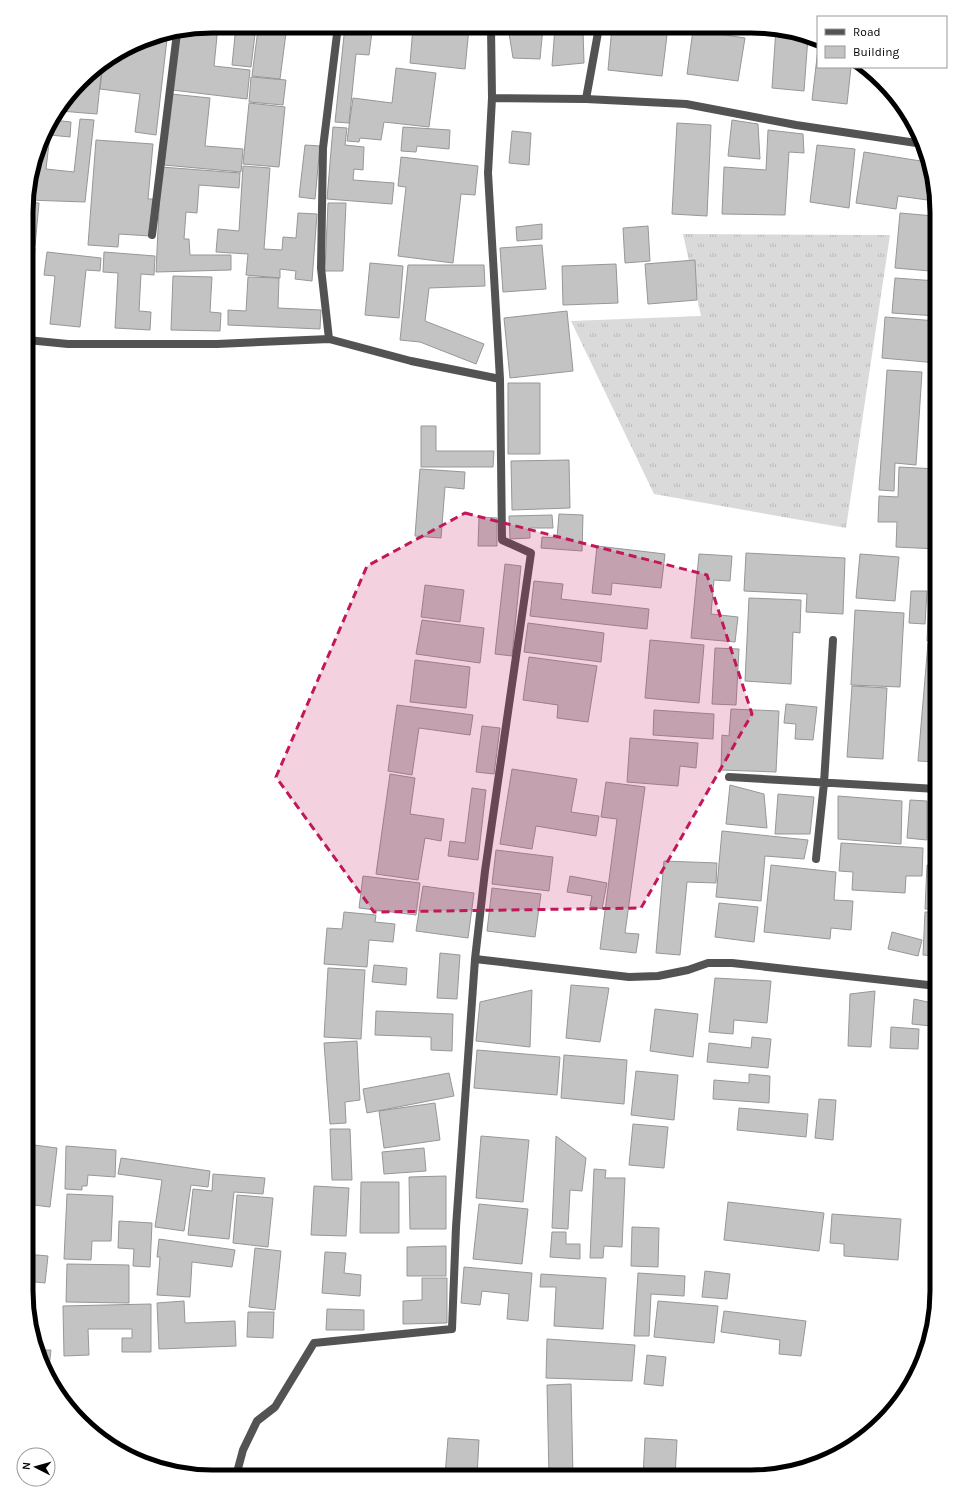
<svg xmlns="http://www.w3.org/2000/svg" width="963" height="1503" viewBox="0 0 963 1503" font-family="Karla,sans-serif">
	<defs>
		<pattern id="grass-tufts" width="24" height="20" patternUnits="userSpaceOnUse"><rect width="24" height="20" fill="#dadada"/><path d="M3 7l-1-3M5 7V3M7 7l1-3M15 17l-1-3M17 17v-4M19 17l1-3" fill="none" stroke="#b9b9b9"/></pattern>
	</defs>
	<rect width="100%" height="100%" fill="#fff"/>
	<path fill="url(#grass-tufts)" d="M 683,234 L 890,235 L 846,528 L 654,494 L 571,321 L 701,316 Z"/>
	<path fill="#c3c3c3" stroke="#979797" d="M 212,26 L 218,26 L 214,66 L 250,70 L 247,99 L 172,90 L 179,33 Z
		M 236,26 L 256,26 L 251,67 L 232,65 Z
		M 276,26 L 329,26 L 328,33 Z
		M 345,26 L 359,26 L 358,30 L 372,32 L 369,55 L 356,54 L 349,123 L 335,122 Z
		M 413,27 L 469,28 L 465,69 L 410,63 Z
		M 508,27 L 543,27 L 540,59 L 513,58 Z
		M 555,27 L 573,27 L 583,30 L 584,63 L 552,66 Z
		M 612,27 L 668,27 L 662,76 L 608,70 Z
		M 724,27 L 758,28 L 757,33 Z
		M 776,28 L 808,37 L 804,91 L 772,88 Z
		M 258,29 L 286,33 L 280,79 L 252,76 Z
		M 693,30 L 745,38 L 738,81 L 687,74 Z
		M 155,37 L 167,39 L 156,135 L 135,132 L 140,94 L 100,89 L 103,64 L 141,40 Z
		M 818,49 L 818,67 L 851,67 L 847,104 L 812,100 Z
		M 102,65 L 97,114 L 60,111 L 89,72 Z
		M 396,68 L 436,73 L 429,127 L 384,122 L 381,140 L 360,138 L 359,142 L 347,141 L 353,98 L 392,103 Z
		M 251,77 L 286,80 L 283,105 L 249,102 Z
		M 171,94 L 210,98 L 205,146 L 243,149 L 241,172 L 164,165 Z
		M 249,103 L 285,107 L 279,167 L 243,164 Z
		M 80,119 L 94,120 L 85,202 L 28,200 L 28,188 L 45,130 L 53,120 L 71,122 L 70,137 L 50,135 L 46,169 L 74,172 Z
		M 732,120 L 758,124 L 760,159 L 728,156 Z
		M 677,123 L 711,125 L 707,216 L 672,214 Z
		M 333,127 L 347,128 L 345,145 L 364,147 L 363,170 L 354,169 L 353,180 L 394,183 L 392,204 L 327,199 Z
		M 403,127 L 450,130 L 449,149 L 417,146 L 416,152 L 401,151 Z
		M 768,130 L 803,134 L 804,153 L 789,152 L 785,215 L 722,214 L 724,167 L 766,170 Z
		M 512,131 L 531,133 L 529,165 L 509,163 Z
		M 96,140 L 153,144 L 148,199 L 153,199 L 150,236 L 119,234 L 118,247 L 88,245 Z
		M 305,145 L 320,146 L 315,199 L 299,197 Z
		M 817,145 L 855,149 L 849,208 L 810,202 Z
		M 864,152 L 927,162 L 935,201 L 898,196 L 896,209 L 856,203 Z
		M 401,157 L 478,166 L 475,195 L 461,194 L 453,263 L 398,256 L 406,187 L 398,186 Z
		M 243,166 L 270,168 L 264,249 L 282,250 L 283,237 L 296,238 L 298,213 L 317,214 L 312,281 L 295,279 L 296,271 L 280,269 L 280,278 L 246,275 L 248,254 L 216,252 L 218,229 L 239,231 Z
		M 161,167 L 240,173 L 239,188 L 199,185 L 197,213 L 186,212 L 184,239 L 189,239 L 190,255 L 231,255 L 231,270 L 156,272 Z
		M 28,202 L 39,203 L 35,246 L 27,245 Z
		M 328,203 L 346,203 L 343,271 L 325,271 Z
		M 900,213 L 934,216 L 930,271 L 895,268 Z
		M 542,224 L 542,239 L 517,241 L 516,227 Z
		M 648,226 L 650,261 L 625,263 L 623,228 Z
		M 542,245 L 546,289 L 503,292 L 500,248 Z
		M 27,247 L 35,248 L 28,324 L 27,324 Z
		M 47,252 L 101,258 L 100,271 L 86,270 L 80,327 L 50,324 L 55,276 L 44,275 Z
		M 104,252 L 155,256 L 154,275 L 141,274 L 139,311 L 151,312 L 150,330 L 115,328 L 118,273 L 103,272 Z
		M 695,260 L 697,300 L 648,304 L 645,264 Z
		M 370,263 L 403,266 L 399,318 L 365,315 Z
		M 616,264 L 618,303 L 563,305 L 562,266 Z
		M 408,265 L 484,265 L 485,286 L 429,288 L 425,321 L 484,344 L 476,364 L 420,342 L 400,340 Z
		M 173,276 L 212,277 L 210,312 L 221,313 L 220,331 L 171,330 Z
		M 248,277 L 279,278 L 278,308 L 321,310 L 320,329 L 228,325 L 228,310 L 246,311 Z
		M 895,278 L 937,281 L 937,316 L 892,313 Z
		M 567,311 L 573,371 L 510,378 L 504,318 Z
		M 885,317 L 937,321 L 937,363 L 882,358 Z
		M 887,370 L 922,372 L 916,465 L 895,463 L 894,491 L 879,490 Z
		M 508,383 L 540,383 L 540,454 L 508,454 Z
		M 421,426 L 436,426 L 436,451 L 494,451 L 493,467 L 421,467 Z
		M 569,460 L 570,508 L 512,510 L 511,461 Z
		M 899,467 L 937,469 L 937,549 L 896,547 L 897,522 L 878,522 L 879,496 L 898,497 Z
		M 420,469 L 465,472 L 464,489 L 445,487 L 441,538 L 415,536 Z
		M 559,514 L 583,515 L 582,551 L 541,548 L 542,537 L 557,538 Z
		M 552,515 L 553,528 L 530,528 L 530,538 L 510,539 L 509,516 Z
		M 479,517 L 497,518 L 497,546 L 478,546 Z
		M 597,546 L 665,554 L 661,588 L 612,583 L 611,595 L 592,593 Z
		M 746,553 L 845,558 L 843,614 L 806,612 L 807,594 L 744,591 Z
		M 699,554 L 732,556 L 730,581 L 714,580 L 711,614 L 738,617 L 735,642 L 691,638 Z
		M 860,554 L 899,557 L 895,601 L 856,598 Z
		M 931,558 L 937,558 L 937,642 L 927,641 Z
		M 505,564 L 521,566 L 512,656 L 495,654 Z
		M 534,581 L 563,584 L 561,599 L 649,609 L 647,629 L 530,616 Z
		M 425,585 L 464,590 L 460,622 L 421,617 Z
		M 911,591 L 927,591 L 925,624 L 909,623 Z
		M 749,598 L 801,600 L 800,633 L 793,632 L 791,684 L 745,681 Z
		M 855,610 L 904,613 L 900,687 L 851,685 Z
		M 422,620 L 484,628 L 480,663 L 416,654 Z
		M 528,623 L 604,633 L 601,662 L 524,652 Z
		M 650,640 L 704,645 L 699,703 L 645,698 Z
		M 928,643 L 937,644 L 937,762 L 918,761 Z
		M 715,648 L 739,649 L 736,705 L 712,704 Z
		M 529,657 L 597,666 L 588,722 L 557,718 L 558,705 L 523,700 Z
		M 415,660 L 470,667 L 466,708 L 410,702 Z
		M 852,686 L 887,688 L 883,759 L 847,757 Z
		M 786,704 L 817,707 L 813,740 L 795,739 L 796,724 L 784,723 Z
		M 397,705 L 473,715 L 470,735 L 419,728 L 412,775 L 388,771 Z
		M 731,709 L 779,711 L 776,772 L 721,770 L 722,735 L 729,736 Z
		M 654,710 L 714,714 L 713,739 L 653,735 Z
		M 482,726 L 500,728 L 494,774 L 476,772 Z
		M 630,738 L 698,743 L 696,768 L 680,766 L 678,786 L 627,782 Z
		M 512,769 L 577,779 L 571,812 L 599,816 L 596,836 L 536,826 L 532,849 L 500,844 Z
		M 390,774 L 415,778 L 410,814 L 444,819 L 441,841 L 425,838 L 418,880 L 376,874 Z
		M 606,782 L 645,787 L 625,933 L 639,934 L 636,953 L 600,949 L 617,819 L 601,817 Z
		M 730,785 L 764,794 L 767,828 L 726,824 Z
		M 472,788 L 486,790 L 478,860 L 448,856 L 450,841 L 465,843 Z
		M 778,794 L 814,797 L 810,834 L 775,834 Z
		M 838,796 L 902,801 L 901,844 L 838,839 Z
		M 910,800 L 927,801 L 927,840 L 907,838 Z
		M 934,806 L 937,807 L 937,863 L 929,863 Z
		M 722,831 L 808,840 L 804,859 L 765,856 L 761,901 L 716,897 Z
		M 841,843 L 923,848 L 922,876 L 906,876 L 905,893 L 852,890 L 853,872 L 839,871 Z
		M 496,850 L 553,857 L 549,891 L 492,884 Z
		M 664,861 L 717,863 L 716,883 L 687,882 L 680,955 L 656,953 Z
		M 771,865 L 836,872 L 834,900 L 853,901 L 851,930 L 831,928 L 830,939 L 764,932 Z
		M 927,865 L 937,865 L 937,909 L 925,909 Z
		M 363,876 L 420,883 L 416,915 L 359,908 Z
		M 570,876 L 607,883 L 602,909 L 590,906 L 592,896 L 567,892 Z
		M 423,886 L 474,893 L 468,938 L 416,931 Z
		M 492,888 L 541,894 L 535,937 L 487,931 Z
		M 719,903 L 758,907 L 754,942 L 715,937 Z
		M 344,912 L 376,915 L 375,922 L 395,924 L 393,942 L 369,940 L 367,967 L 324,964 L 327,928 L 342,929 Z
		M 925,912 L 937,912 L 937,956 L 923,955 Z
		M 892,932 L 922,940 L 918,956 L 888,949 Z
		M 440,953 L 460,955 L 457,999 L 437,998 Z
		M 374,965 L 407,968 L 406,985 L 372,982 Z
		M 328,968 L 365,970 L 361,1039 L 324,1037 Z
		M 715,978 L 771,981 L 767,1023 L 734,1020 L 733,1034 L 709,1032 Z
		M 571,985 L 609,988 L 600,1042 L 566,1038 Z
		M 532,990 L 530,1047 L 476,1041 L 480,1002 Z
		M 875,991 L 871,1047 L 848,1046 L 850,994 Z
		M 914,999 L 932,1003 L 931,1026 L 912,1024 Z
		M 655,1009 L 698,1014 L 693,1057 L 650,1051 Z
		M 376,1011 L 453,1014 L 452,1051 L 431,1050 L 431,1037 L 375,1035 Z
		M 891,1027 L 919,1029 L 918,1049 L 890,1048 Z
		M 937,1028 L 937,1051 L 934,1051 Z
		M 752,1037 L 771,1039 L 768,1068 L 707,1062 L 709,1043 L 751,1048 Z
		M 357,1041 L 360,1100 L 345,1102 L 346,1123 L 330,1124 L 324,1043 Z
		M 477,1050 L 560,1057 L 557,1095 L 474,1088 Z
		M 564,1055 L 627,1060 L 624,1104 L 561,1098 Z
		M 636,1071 L 678,1075 L 674,1120 L 631,1115 Z
		M 449,1073 L 454,1096 L 367,1113 L 363,1089 Z
		M 749,1074 L 770,1076 L 769,1103 L 713,1099 L 714,1080 L 749,1083 Z
		M 819,1099 L 836,1100 L 833,1140 L 815,1138 Z
		M 435,1103 L 440,1140 L 384,1148 L 379,1111 Z
		M 739,1108 L 808,1114 L 806,1137 L 737,1130 Z
		M 633,1124 L 668,1127 L 664,1168 L 629,1165 Z
		M 330,1129 L 350,1129 L 352,1180 L 332,1180 Z
		M 481,1136 L 529,1140 L 523,1202 L 476,1198 Z
		M 556,1136 L 586,1158 L 582,1191 L 570,1190 L 568,1229 L 552,1228 Z
		M 26,1144 L 57,1148 L 50,1207 L 26,1204 Z
		M 66,1146 L 116,1150 L 115,1177 L 88,1175 L 87,1186 L 82,1186 L 82,1190 L 65,1189 Z
		M 424,1148 L 426,1171 L 384,1174 L 382,1152 Z
		M 121,1158 L 210,1171 L 208,1187 L 191,1185 L 184,1231 L 155,1227 L 162,1180 L 118,1174 Z
		M 594,1169 L 606,1170 L 605,1178 L 625,1178 L 622,1247 L 604,1246 L 603,1258 L 590,1258 Z
		M 213,1174 L 265,1178 L 263,1194 L 234,1192 L 229,1239 L 188,1235 L 193,1189 L 212,1191 Z
		M 446,1176 L 446,1229 L 410,1229 L 409,1177 Z
		M 361,1182 L 399,1182 L 399,1233 L 360,1233 Z
		M 314,1186 L 349,1188 L 346,1236 L 311,1235 Z
		M 67,1194 L 113,1196 L 111,1241 L 92,1241 L 91,1260 L 64,1259 Z
		M 237,1195 L 273,1198 L 268,1247 L 233,1243 Z
		M 728,1202 L 824,1213 L 819,1251 L 724,1240 Z
		M 479,1204 L 528,1209 L 522,1264 L 473,1259 Z
		M 832,1214 L 901,1219 L 898,1260 L 844,1256 L 844,1244 L 830,1243 Z
		M 119,1221 L 152,1223 L 150,1267 L 133,1266 L 134,1249 L 118,1248 Z
		M 632,1227 L 659,1228 L 658,1267 L 631,1266 Z
		M 552,1232 L 566,1232 L 566,1244 L 580,1244 L 580,1259 L 550,1257 Z
		M 159,1239 L 235,1250 L 232,1267 L 192,1262 L 190,1297 L 157,1295 L 160,1257 L 157,1257 Z
		M 446,1246 L 446,1276 L 407,1276 L 407,1247 Z
		M 255,1248 L 281,1251 L 275,1310 L 249,1307 Z
		M 325,1252 L 346,1253 L 344,1273 L 361,1275 L 360,1296 L 322,1293 Z
		M 26,1254 L 48,1256 L 45,1283 L 26,1281 Z
		M 67,1264 L 129,1265 L 129,1303 L 66,1302 Z
		M 464,1267 L 532,1273 L 528,1321 L 507,1319 L 509,1294 L 482,1291 L 480,1305 L 461,1303 Z
		M 705,1271 L 730,1274 L 727,1299 L 702,1297 Z
		M 638,1273 L 685,1276 L 684,1296 L 651,1294 L 649,1336 L 634,1336 Z
		M 541,1274 L 606,1278 L 603,1329 L 554,1326 L 556,1287 L 540,1287 Z
		M 422,1278 L 447,1278 L 447,1323 L 403,1324 L 403,1301 L 422,1300 Z
		M 184,1301 L 185,1323 L 235,1321 L 236,1346 L 159,1349 L 157,1303 Z
		M 658,1301 L 718,1306 L 714,1343 L 654,1337 Z
		M 151,1304 L 151,1352 L 122,1352 L 122,1338 L 132,1338 L 132,1329 L 88,1329 L 89,1355 L 64,1356 L 63,1306 Z
		M 327,1309 L 364,1310 L 364,1330 L 326,1330 Z
		M 724,1311 L 806,1321 L 801,1356 L 779,1354 L 780,1340 L 721,1332 Z
		M 248,1312 L 274,1312 L 273,1338 L 247,1337 Z
		M 547,1339 L 635,1345 L 632,1381 L 546,1378 Z
		M 38,1350 L 51,1350 L 48,1376 L 40,1362 Z
		M 647,1355 L 666,1357 L 663,1386 L 644,1384 Z
		M 571,1384 L 573,1477 L 549,1476 L 547,1385 Z
		M 448,1438 L 479,1440 L 477,1476 L 445,1476 Z
		M 645,1438 L 677,1440 L 675,1477 L 643,1477 Z
		M 711,1473 L 737,1477 L 711,1477 Z"/>
	<g fill="none" stroke-linecap="round" stroke-linejoin="round">
		<path stroke="#535353" stroke-width="8" d="M 491,27 L 492,98 L 586,99 L 686,104 L 796,125 L 923,144
			M 586,99 L 599,27
			M 152,235 L 177,33
			M 329,339 L 321,268 L 323,148 L 338,26
			M 27,340 L 68,344 L 217,344 L 329,339 L 411,361 L 500,379
			M 729,777 L 937,789
			M 816,859 L 824,783 L 833,640
			M 475,959 L 629,977 L 658,976 L 688,970 L 708,963 L 732,963 L 937,986
			M 236,1476 L 243,1450 L 257,1421 L 275,1407 L 314,1343 L 452,1329 L 456,1227 L 475,959 L 485,871 L 531,553 L 502,540 L 500,379 L 488,173 L 492,98"/>
	</g>
	<path fill="#c2185b" fill-opacity="0.2" stroke="#c2185b" stroke-width="3" stroke-dasharray="8 5" stroke-linejoin="round" d="M 465,513 L 707,575 L 752,714 L 641,908 L 374,912 L 276,777 L 367,566 Z"/>
	<path d="M0 0H963V1503H0ZM212 33H751A179 179 0 0 1 930 212V1291A179 179 0 0 1 751 1470H212A179 179 0 0 1 33 1291V212A179 179 0 0 1 212 33Z" fill="#fff" fill-rule="evenodd"/>
	<path fill="none" stroke="#000" stroke-width="5" d="M212 33H751A179 179 0 0 1 930 212V1291A179 179 0 0 1 751 1470H212A179 179 0 0 1 33 1291V212A179 179 0 0 1 212 33Z"/>
	<rect x="817" y="16" width="130" height="52" fill="#ffffff" stroke="#999999"/>
	<rect x="825" y="29" width="20" height="6" fill="#535353" stroke="#999999"/>
	<text x="853" y="36" font-size="12" fill="#000000">Road</text>
	<rect x="825" y="46" width="20" height="12" fill="#c3c3c3" stroke="#999999"/>
	<text x="853" y="56" font-size="12" fill="#000000">Building</text>
	<g transform="translate(36 1467) rotate(276)"><circle r="19" fill="#ffffff" stroke="#999999"/>
	<path d="M0-3L7 15L0 10L-7 15Z" fill="#000000"/>
	<text y="-6" font-size="11" font-weight="bold" text-anchor="middle" fill="#000000">N</text>
	</g>
</svg>
